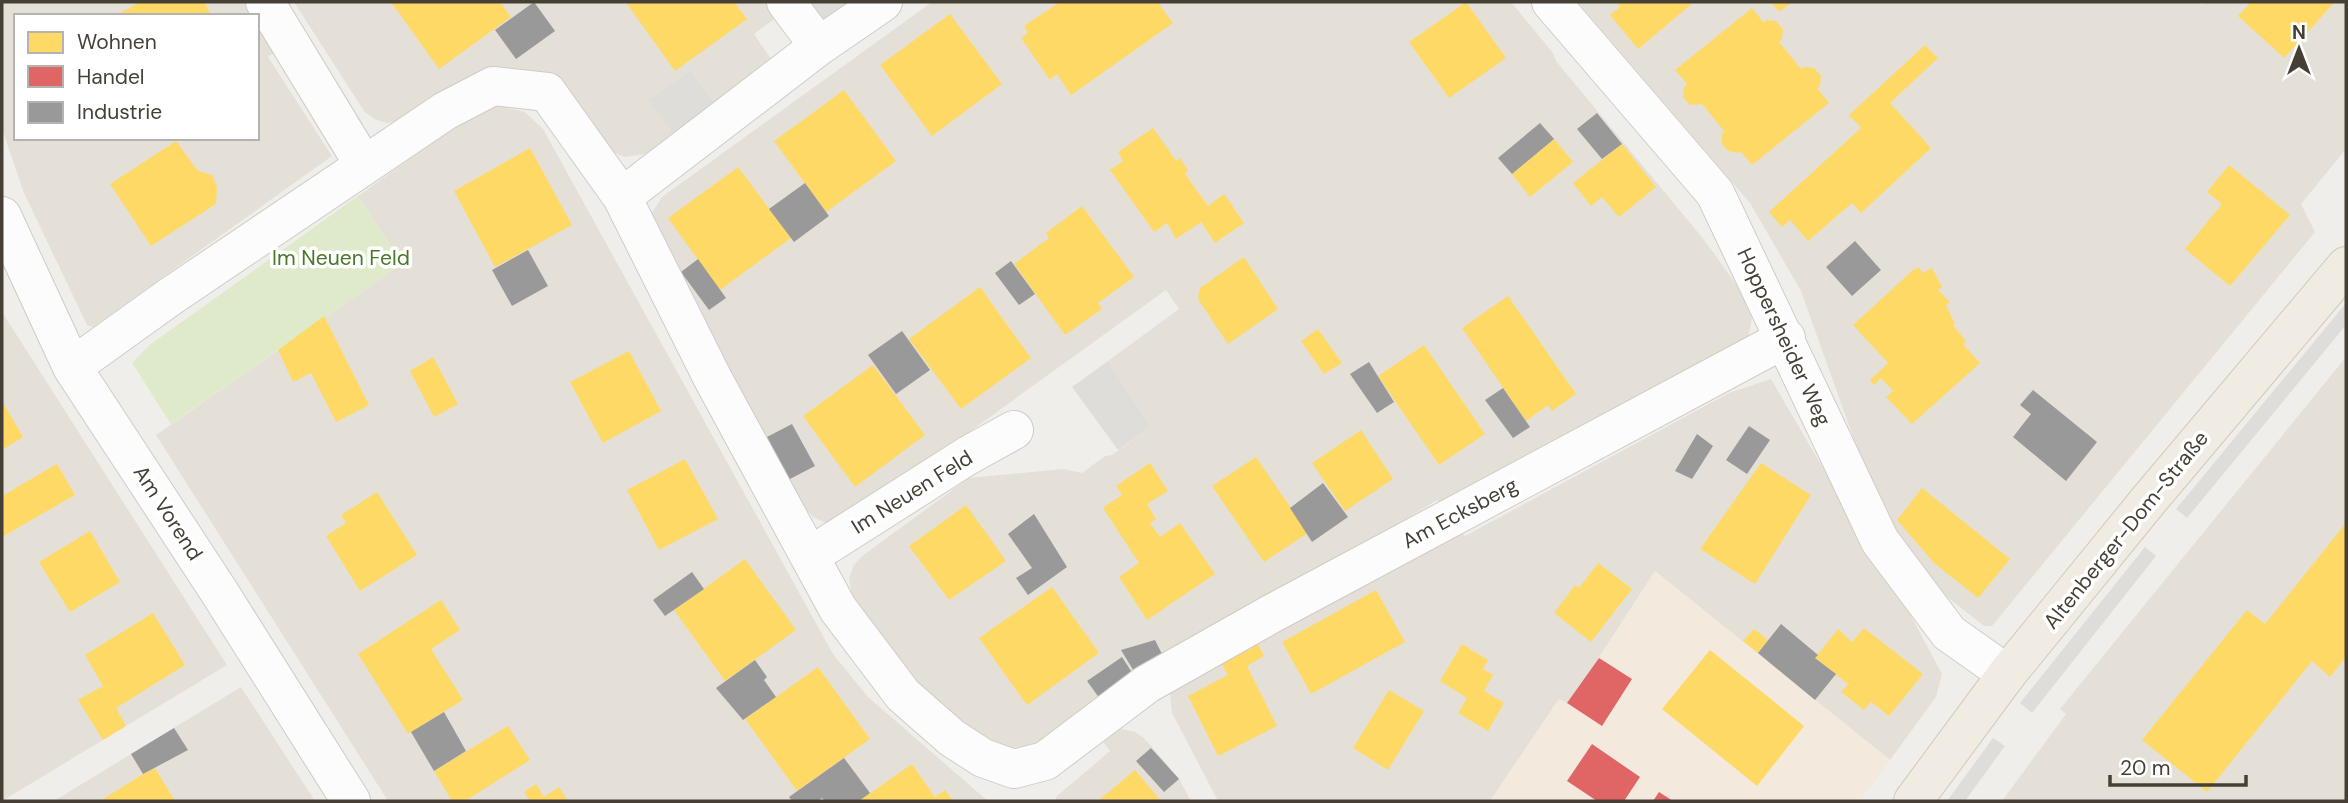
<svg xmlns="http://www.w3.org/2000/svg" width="2348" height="803" viewBox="0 0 2348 803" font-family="'DM Sans',sans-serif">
	<rect width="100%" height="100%" fill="#f0eeea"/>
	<path fill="#e4e0d7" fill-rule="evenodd" d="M 2,2 L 249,2 L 279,49 L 268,57 L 332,156 L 93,327 L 87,325 L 24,193 L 2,129 ZM 16,16 L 257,16 L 257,138 L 16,138 Z
		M 294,2 L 773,2 L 781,14 L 754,34 L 773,62 L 715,104 L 691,71 L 674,134 L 645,154 L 625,157 L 612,152 L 603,143 L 572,95 L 543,76 L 527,70 L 510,68 L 476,74 L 460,81 L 411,116 L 400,121 L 387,123 L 374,119 L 364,111 Z
		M 932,2 L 1511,2 L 1553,53 L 1556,61 L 1705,241 L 1746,298 L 1752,318 L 1748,338 L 1440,504 L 1437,500 L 1059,735 L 1028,748 L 1005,747 L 994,743 L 975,732 L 908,674 L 852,596 L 849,578 L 854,565 L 862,556 L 969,478 L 1063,469 L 1082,473 L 1105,456 L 1112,455 L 1151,427 L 1108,361 L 1179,309 L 1166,290 L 851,517 L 830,523 L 824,522 L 813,517 L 802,505 L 651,223 L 652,213 L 662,197 Z
		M 1578,2 L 2200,2 L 2202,5 L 2205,2 L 2346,2 L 2346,149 L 2301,204 L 2315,232 L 1992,626 L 1984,626 L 1914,571 L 1872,490 L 1801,291 L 1750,203 Z
		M 500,106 L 525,112 L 543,129 L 833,654 L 868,697 L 988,801 L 388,801 L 156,435 L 402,264 L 358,196 L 477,111 Z
		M 2,312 L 227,665 L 2,801 Z
		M 2346,357 L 2346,801 L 2002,801 L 2066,714 L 2060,709 Z
		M 1771,379 L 1848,511 L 1852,506 L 1942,674 L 1936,697 L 1890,760 L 1655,571 L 1568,705 L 1559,699 L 1490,801 L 1218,801 L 1172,713 L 1170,693 L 1455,526 L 1465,536 L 1729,393 Z
		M 241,687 L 315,801 L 54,801 Z
		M 1122,729 L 1135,732 L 1144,738 L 1178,777 L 1191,801 L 1055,801 L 1057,796 L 1110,751 L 1101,739 Z"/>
	<path fill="#f3e9dd" d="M 1655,571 L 1890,760 L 1860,801 L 1490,801 L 1560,699 L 1569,704 Z"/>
	<path fill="#deeaca" d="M 358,196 L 402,264 L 171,424 L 132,363 L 151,344 Z"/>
	<path fill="#dfddda" d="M 802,2 L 856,2 L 820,27 Z
		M 691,71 L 715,104 L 674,134 L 649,100 Z
		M 2346,303 L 2346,325 L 2187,518 L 2176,509 Z
		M 1108,361 L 1151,427 L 1118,450 L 1072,387 Z
		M 2145,547 L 2156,556 L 2032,713 L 2020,703 Z
		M 1993,738 L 2005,746 L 1965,801 L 1947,801 Z"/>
	<path fill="#ffd966" d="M 140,2 L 204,2 L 212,16 L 115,16 Z
		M 391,2 L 500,2 L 511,17 L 439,69 Z
		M 630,2 L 734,2 L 747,19 L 675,71 L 627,4 Z
		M 1060,2 L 1162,2 L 1159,4 L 1173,23 L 1071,95 L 1057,74 L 1050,80 L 1021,38 L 1028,33 L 1024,26 Z
		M 1466,2 L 1506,58 L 1449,98 L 1409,42 Z
		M 1616,2 L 1694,2 L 1638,49 L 1610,15 L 1620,7 Z
		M 1771,2 L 1792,2 L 1779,12 Z
		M 2251,2 L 2335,2 L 2284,58 L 2238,16 Z
		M 1752,8 L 1764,23 L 1766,20 L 1776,21 L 1783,30 L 1782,39 L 1779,42 L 1801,69 L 1804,67 L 1814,68 L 1821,76 L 1820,86 L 1817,88 L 1829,103 L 1752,165 L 1740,151 L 1738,153 L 1728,151 L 1721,143 L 1722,133 L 1725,132 L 1702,104 L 1690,105 L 1683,97 L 1684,87 L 1687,84 L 1675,70 Z
		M 950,14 L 1002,84 L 932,136 L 880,65 Z
		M 1925,45 L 1938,58 L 1890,103 L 1931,148 L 1861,213 L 1852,203 L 1808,241 L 1790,220 L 1782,227 L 1769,212 L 1861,128 L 1849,115 Z
		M 844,90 L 896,161 L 826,212 L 774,141 Z
		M 1153,128 L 1176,161 L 1180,158 L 1188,171 L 1185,174 L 1208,206 L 1224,194 L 1244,223 L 1215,243 L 1201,222 L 1176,239 L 1167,223 L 1154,232 L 1110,170 L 1123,161 L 1118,152 Z
		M 1554,139 L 1573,162 L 1530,197 L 1512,174 Z
		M 176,141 L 198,171 L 212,175 L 217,187 L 216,204 L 151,246 L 110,184 Z
		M 1622,144 L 1656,187 L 1619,217 L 1602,197 L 1591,206 L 1573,183 Z
		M 530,148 L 572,225 L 495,267 L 454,191 Z
		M 2229,165 L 2290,215 L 2230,286 L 2185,249 L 2222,204 L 2207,192 Z
		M 738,167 L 791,238 L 720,290 L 668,218 Z
		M 1082,206 L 1134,277 L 1098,303 L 1102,309 L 1065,335 L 1014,264 L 1049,238 L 1046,233 Z
		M 1244,257 L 1278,309 L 1228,344 L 1198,299 L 1200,288 Z
		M 1919,267 L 1922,273 L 1932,268 L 1942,287 L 1938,290 L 1950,302 L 1946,305 L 1955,324 L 1953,325 L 1966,341 L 1963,344 L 1980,363 L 1912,424 L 1886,397 L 1893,391 L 1881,378 L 1874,385 L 1870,380 L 1888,363 L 1853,325 L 1913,270 Z
		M 980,287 L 1031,358 L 961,409 L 909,339 Z
		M 1508,296 L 1576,394 L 1552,411 L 1548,405 L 1526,421 L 1462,328 Z
		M 324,316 L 369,405 L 336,422 L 311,373 L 293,382 L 278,350 Z
		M 1318,329 L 1342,363 L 1324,374 L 1301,341 Z
		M 1424,345 L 1485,434 L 1439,465 L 1378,376 Z
		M 629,351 L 661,411 L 603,443 L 570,382 Z
		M 433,357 L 458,404 L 434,417 L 410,371 Z
		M 873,365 L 925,435 L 855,487 L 803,416 Z
		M 2,401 L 23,437 L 2,450 Z
		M 1361,430 L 1393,479 L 1345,511 L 1312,463 Z
		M 1256,457 L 1308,533 L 1264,562 L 1212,486 Z
		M 685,459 L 718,519 L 659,550 L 627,490 Z
		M 1150,463 L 1168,491 L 1147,504 L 1156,519 L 1150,523 L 1160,537 L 1180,523 L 1215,574 L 1147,620 L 1119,577 L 1139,563 L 1103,508 L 1122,495 L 1116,486 Z
		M 1761,463 L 1811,495 L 1755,584 L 1700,549 Z
		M 57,464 L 75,495 L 2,537 L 2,496 Z
		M 1922,488 L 2010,559 L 1978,598 L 1934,563 L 1897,520 Z
		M 377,492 L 417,555 L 360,591 L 326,536 L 346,523 L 341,515 Z
		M 966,505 L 1006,561 L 949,600 L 909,546 Z
		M 2346,523 L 2346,657 L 2330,677 L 2312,661 L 2207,792 L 2142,740 L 2247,610 L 2265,624 Z
		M 90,531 L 120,582 L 70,612 L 39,562 Z
		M 745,559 L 796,630 L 725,681 L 674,610 Z
		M 1598,563 L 1632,589 L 1591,642 L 1554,613 L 1575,585 L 1579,588 Z
		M 1052,587 L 1099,653 L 1027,705 L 979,638 Z
		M 1376,590 L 1405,642 L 1311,694 L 1282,642 Z
		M 441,600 L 460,630 L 431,649 L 463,700 L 408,734 L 358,654 Z
		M 153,613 L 185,665 L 116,708 L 126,726 L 103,740 L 78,700 L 103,686 L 85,655 Z
		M 1864,628 L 1923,674 L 1889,716 L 1871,702 L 1864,710 L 1841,692 L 1848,684 L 1815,658 L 1838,629 L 1852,642 Z
		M 1754,629 L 1768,640 L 1758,653 L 1743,641 Z
		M 1253,635 L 1264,656 L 1247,666 L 1277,726 L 1218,756 L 1188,696 L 1228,675 L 1217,655 Z
		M 1462,644 L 1488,660 L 1483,669 L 1493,675 L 1484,691 L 1504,703 L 1488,731 L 1458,713 L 1467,698 L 1440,681 Z
		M 1710,650 L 1804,726 L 1757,786 L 1662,709 Z
		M 818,667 L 870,739 L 797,791 L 745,719 Z
		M 1389,690 L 1424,711 L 1388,770 L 1353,748 Z
		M 508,726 L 530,760 L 465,801 L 452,801 L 434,771 Z
		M 912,764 L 935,797 L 945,790 L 953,801 L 859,801 Z
		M 155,768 L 175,801 L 100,801 L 143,774 Z
		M 1135,770 L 1161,801 L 1098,801 L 1104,796 Z
		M 536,784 L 544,797 L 559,787 L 568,801 L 530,801 L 524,792 Z"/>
	<path fill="#e06666" d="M 1599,658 L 1632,679 L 1602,726 L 1567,703 Z
		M 1592,744 L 1640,777 L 1624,801 L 1597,801 L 1567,781 Z
		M 1659,792 L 1673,801 L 1653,801 Z"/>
	<path fill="#999" d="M 534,2 L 555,31 L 516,59 L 495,30 Z
		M 1597,113 L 1622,144 L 1602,159 L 1577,129 Z
		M 1540,123 L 1554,139 L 1512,174 L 1498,158 Z
		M 805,183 L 829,216 L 794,242 L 769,209 Z
		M 1855,241 L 1881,270 L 1852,296 L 1826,267 Z
		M 528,250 L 548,286 L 512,306 L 492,270 Z
		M 698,259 L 726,298 L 709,310 L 681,272 Z
		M 1011,261 L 1035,294 L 1019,305 L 995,273 Z
		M 902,331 L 930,370 L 896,394 L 868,355 Z
		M 1369,362 L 1394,402 L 1377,413 L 1350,374 Z
		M 1503,388 L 1530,427 L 1513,438 L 1485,400 Z
		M 2033,390 L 2097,442 L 2066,481 L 2013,437 L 2031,414 L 2020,405 Z
		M 792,424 L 815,466 L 788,480 L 765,438 Z
		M 1749,426 L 1770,440 L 1747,474 L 1726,460 Z
		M 1697,434 L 1713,446 L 1692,479 L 1675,471 Z
		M 1323,483 L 1348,517 L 1312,542 L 1290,508 Z
		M 1034,514 L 1067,567 L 1028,595 L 1016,578 L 1032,568 L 1008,534 Z
		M 692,572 L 704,589 L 665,616 L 653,600 Z
		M 1781,624 L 1818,655 L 1815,658 L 1836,674 L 1815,700 L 1758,653 Z
		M 1155,640 L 1164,658 L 1135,673 L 1121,650 Z
		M 1122,657 L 1133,674 L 1100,699 L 1087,681 Z
		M 755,660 L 767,677 L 764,680 L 776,697 L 743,720 L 716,688 Z
		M 444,712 L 466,751 L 434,771 L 411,732 Z
		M 174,728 L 188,750 L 143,774 L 131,754 Z
		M 1151,748 L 1179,779 L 1164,792 L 1136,761 Z
		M 844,758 L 870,793 L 859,801 L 825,801 L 822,798 L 818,801 L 792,801 L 789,797 Z"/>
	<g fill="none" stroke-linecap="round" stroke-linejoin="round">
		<defs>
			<path id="minor" d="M 265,2 L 364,165
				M 786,2 L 819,46
				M 1551,2 L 1715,193 L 1880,541 L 1949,633 L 2007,674
				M 622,197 L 819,46 L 883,2
				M 2,216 L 72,367 L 218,590 L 351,801
				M 72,367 L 171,296 L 445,111 L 493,86 L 547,92 L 622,197 L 713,379 L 838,609 L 903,695 L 952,738 L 983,758 L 1014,769 L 1045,761 L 1147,684 L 1271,614 L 1786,338
				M 810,556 L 967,456 L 1014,430"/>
			<path id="major" d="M 1913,801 L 2007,674 L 2148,501 L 2346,266"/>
		</defs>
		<use href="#minor" stroke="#ceccc7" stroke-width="40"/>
		<use href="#major" stroke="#d2cab7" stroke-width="40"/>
		<use href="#minor" stroke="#fdfcfc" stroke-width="38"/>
		<use href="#major" stroke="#f1ece3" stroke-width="38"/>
	</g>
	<g text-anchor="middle" stroke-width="7" stroke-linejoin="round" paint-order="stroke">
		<g font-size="21" fill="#497829" stroke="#fff">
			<text x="341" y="265">Im Neuen Feld</text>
		</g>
		<g font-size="21" fill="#463f36" stroke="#fff">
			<text transform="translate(1784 337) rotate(65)" y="7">Hoppersheider Weg</text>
			<text transform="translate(912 492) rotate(-32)" y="7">Im Neuen Feld</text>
			<text transform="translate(168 513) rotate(57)" y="7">Am Vorend</text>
			<text transform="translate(1460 513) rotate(-28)" y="7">Am Ecksberg</text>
			<text transform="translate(2126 530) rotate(-51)" y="7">Altenberger-Dom-Straße</text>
		</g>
	</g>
	<rect width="2348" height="803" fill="none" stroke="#463f36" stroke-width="7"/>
	<rect x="14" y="14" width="245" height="126" fill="#ffffff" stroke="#b5b2af" stroke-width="2"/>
	<rect x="28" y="32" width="35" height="21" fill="#ffd966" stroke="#b5b2af" stroke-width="2"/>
	<text x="77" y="49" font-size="21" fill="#463f36">Wohnen</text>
	<rect x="28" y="66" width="35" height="21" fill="#e06666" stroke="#b5b2af" stroke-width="2"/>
	<text x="77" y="84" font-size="21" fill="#463f36">Handel</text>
	<rect x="28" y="102" width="35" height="21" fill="#999999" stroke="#b5b2af" stroke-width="2"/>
	<text x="77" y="119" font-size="21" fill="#463f36">Industrie</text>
	<g transform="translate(2299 49)" stroke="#ffffff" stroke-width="5" paint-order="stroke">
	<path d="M0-5L12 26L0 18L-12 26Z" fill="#463f36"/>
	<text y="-10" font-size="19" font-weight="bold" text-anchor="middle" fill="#463f36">N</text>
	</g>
	<path d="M2110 775v10h136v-10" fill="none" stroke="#463f36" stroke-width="3.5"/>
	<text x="2120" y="775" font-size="21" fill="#463f36" stroke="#ffffff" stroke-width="5" paint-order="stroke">20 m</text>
</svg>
